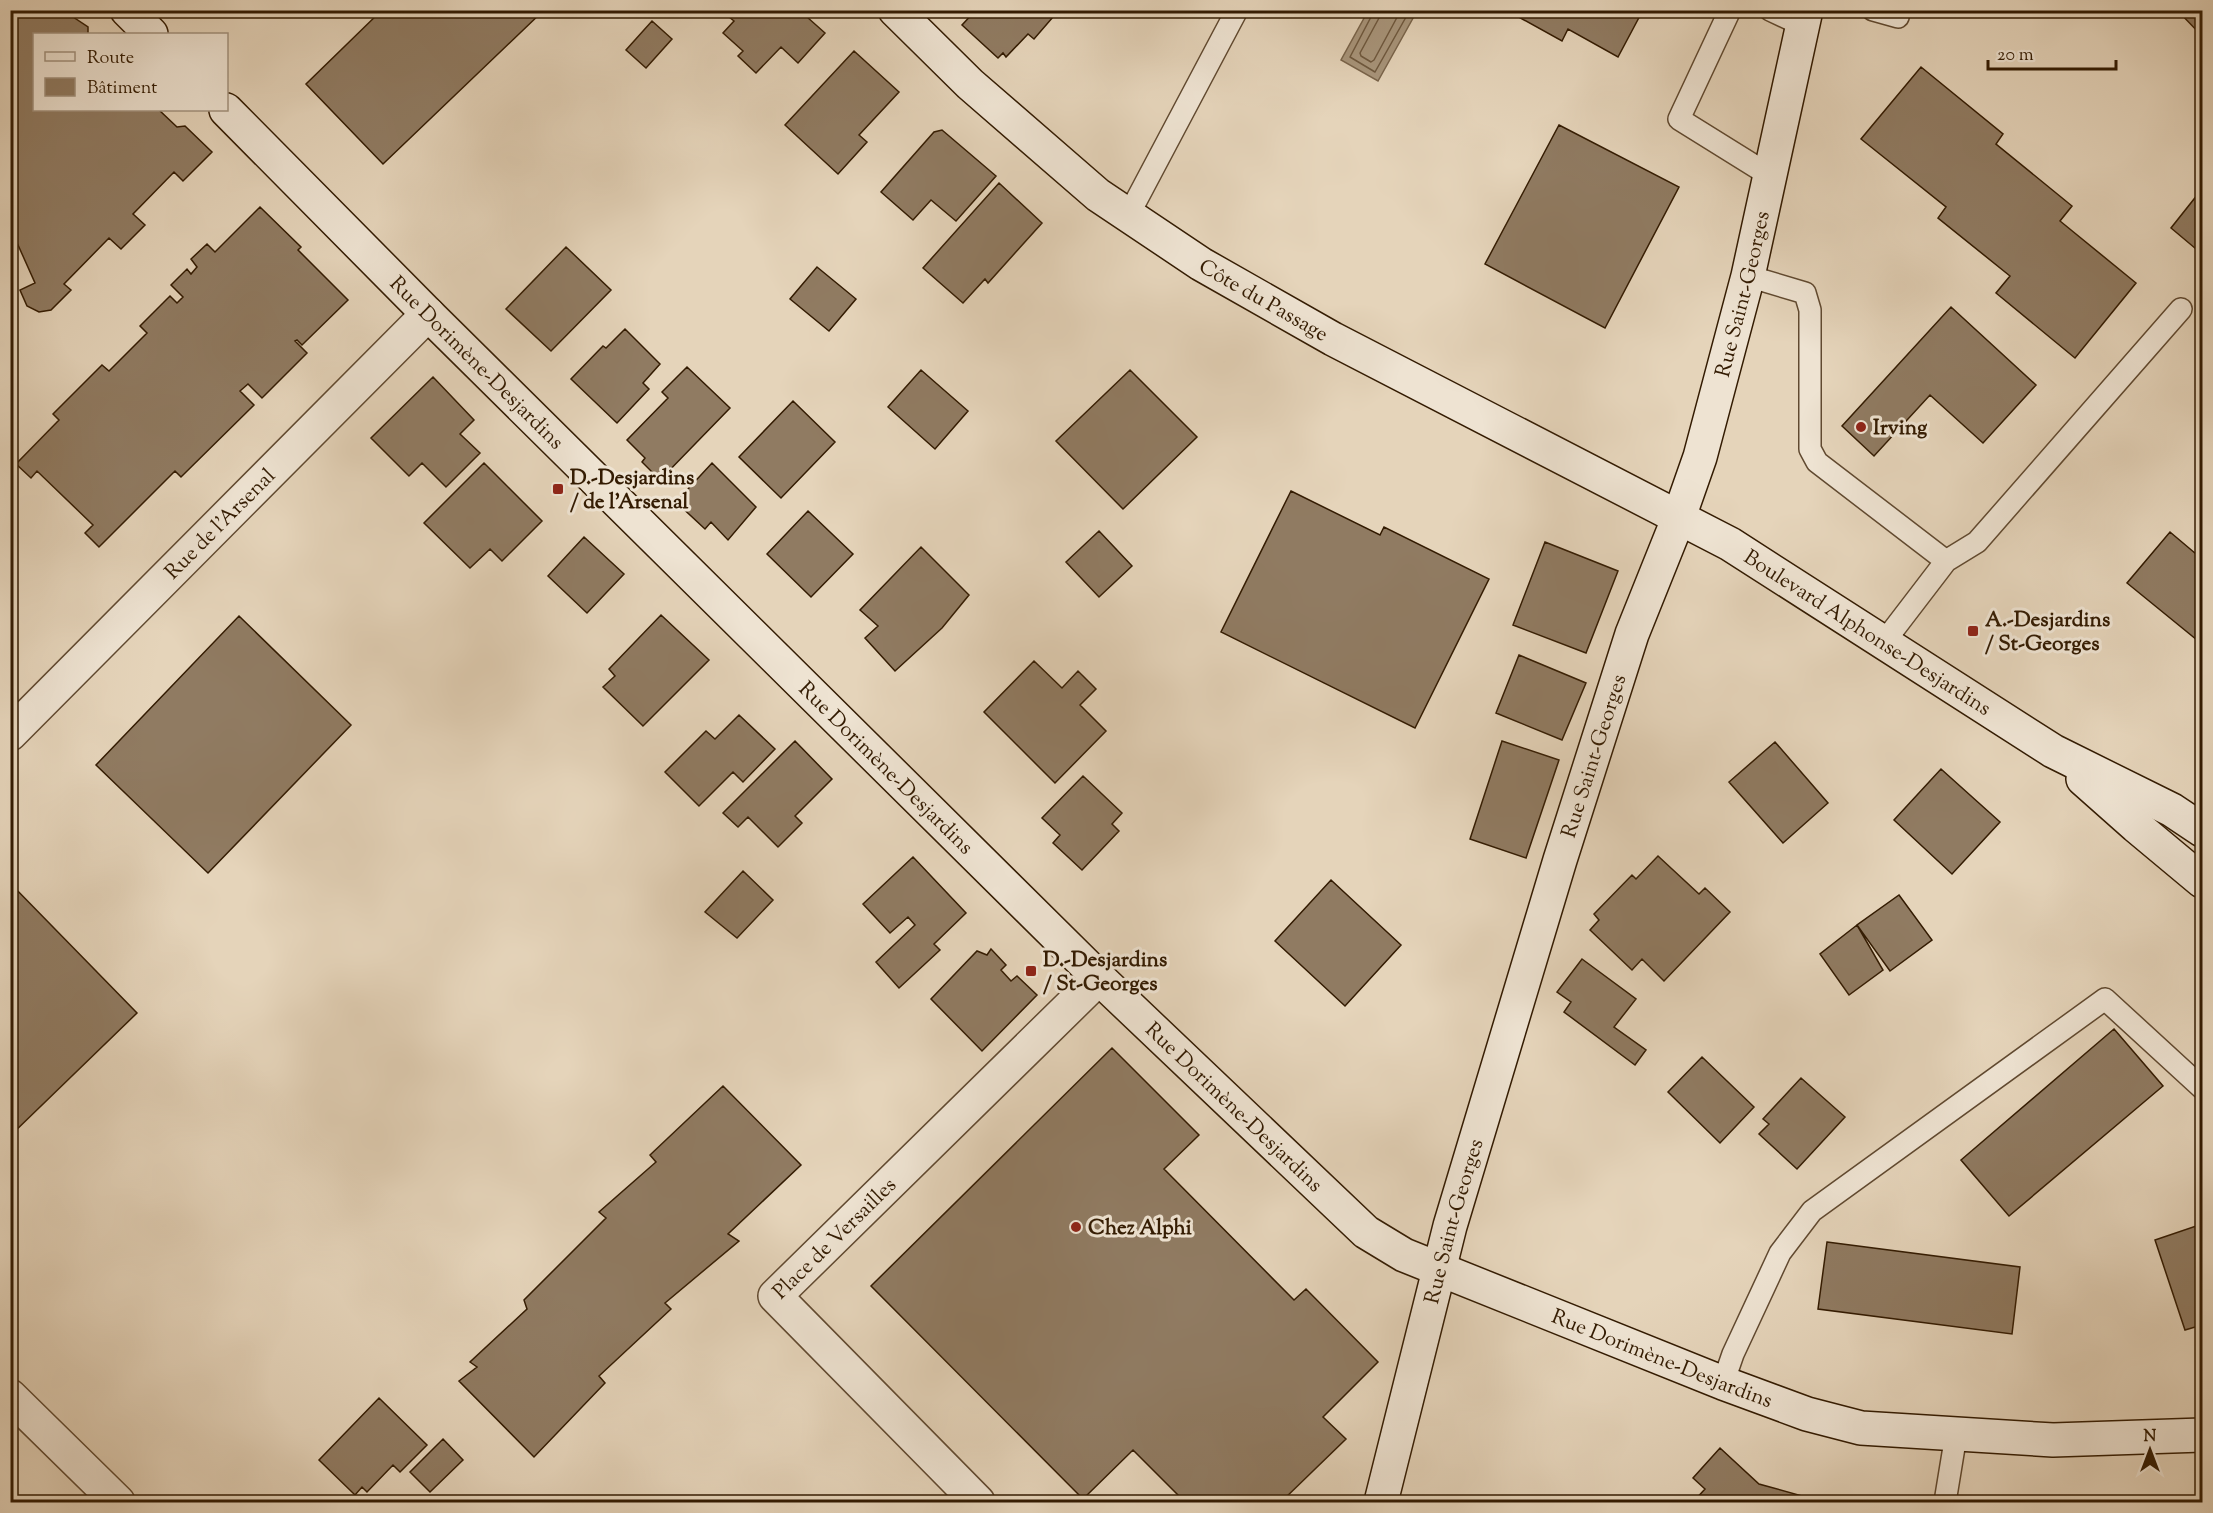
<svg xmlns="http://www.w3.org/2000/svg" width="2213" height="1513" viewBox="0 0 2213 1513" font-family="'Sorts Mill Goudy',serif">
	<rect width="100%" height="100%" fill="#e5d4ba"/>
	<filter id="stains"><feTurbulence type="fractalNoise" baseFrequency=".00333" numOctaves="4"/><feColorMatrix values="0 0 0 0 .2 0 0 0 0 .09 0 0 0 0 .02 0 0 0 .5 -.17"/></filter>
	<radialGradient id="worn" r=".72"><stop offset=".6" stop-color="#630" stop-opacity="0"/><stop offset="1" stop-color="#630" stop-opacity=".3"/></radialGradient>
	<path fill="#a8957b" stroke="#79644b" stroke-width="1.5" d="M 1368,11 L 1417,11 L 1378,81 L 1341,60 Z"/>
	<g fill="none" stroke-linecap="round" stroke-linejoin="round">
		<path stroke="#6e583e" stroke-width="1.5" d="M 1373,10 L 1372,15 L 1350,57 L 1375,72 L 1410,10
			M 1380,10 L 1379,18 L 1360,53 L 1361,56 L 1371,62 L 1374,60 L 1401,10"/>
	</g>
	<path fill="#907b62" stroke="#331b02" stroke-width="1.5" d="M 10,10 L 52,10 L 55,14 L 64,11 L 88,27 L 88,34 L 34,34 L 34,110 L 159,110 L 177,127 L 185,126 L 212,152 L 183,181 L 174,172 L 133,214 L 145,225 L 121,249 L 109,238 L 64,284 L 71,290 L 51,310 L 39,312 L 27,306 L 20,290 L 35,283 L 10,227 Z
		M 382,10 L 544,10 L 383,164 L 306,84 Z
		M 735,10 L 813,10 L 807,17 L 825,33 L 798,63 L 781,47 L 756,73 L 738,56 L 743,51 L 723,33 L 734,21 L 729,17 Z
		M 976,10 L 1047,10 L 1053,17 L 1034,39 L 1028,34 L 1006,57 L 1003,53 L 998,58 L 962,25 Z
		M 1506,10 L 1643,10 L 1618,57 L 1568,29 L 1562,41 Z
		M 2177,10 L 2202,10 L 2202,36 Z
		M 652,21 L 672,39 L 646,68 L 626,50 Z
		M 854,51 L 899,92 L 859,135 L 867,142 L 838,174 L 785,125 Z
		M 1921,67 L 2003,134 L 1996,144 L 2072,206 L 2060,221 L 2136,283 L 2075,358 L 1996,293 L 2010,276 L 1938,218 L 1946,207 L 1861,139 Z
		M 1559,125 L 1679,187 L 1605,328 L 1485,264 Z
		M 942,130 L 996,176 L 956,221 L 931,200 L 913,220 L 881,192 L 934,132 Z
		M 999,183 L 1042,223 L 988,283 L 985,279 L 963,303 L 923,268 Z
		M 2202,189 L 2202,254 L 2171,228 Z
		M 260,207 L 301,247 L 298,250 L 348,300 L 302,345 L 297,340 L 295,341 L 307,353 L 262,398 L 248,384 L 240,391 L 254,405 L 181,477 L 175,471 L 99,547 L 85,533 L 93,525 L 37,471 L 31,478 L 16,464 L 59,420 L 53,414 L 102,365 L 109,371 L 147,333 L 140,326 L 170,296 L 177,303 L 183,297 L 171,285 L 187,269 L 191,274 L 197,267 L 191,259 L 207,244 L 215,252 Z
		M 566,247 L 611,290 L 551,351 L 506,309 Z
		M 817,267 L 856,299 L 829,331 L 790,299 Z
		M 1951,307 L 2036,385 L 1983,443 L 1930,395 L 1874,456 L 1842,426 Z
		M 625,329 L 660,364 L 643,383 L 649,389 L 617,423 L 571,379 L 603,346 L 606,348 Z
		M 687,367 L 730,408 L 660,480 L 642,462 L 645,458 L 627,440 L 668,398 L 662,392 Z
		M 921,370 L 968,411 L 935,449 L 888,407 Z
		M 1130,370 L 1197,437 L 1123,509 L 1056,441 Z
		M 433,377 L 474,420 L 460,434 L 480,453 L 446,487 L 422,463 L 409,476 L 371,438 Z
		M 793,401 L 835,442 L 781,498 L 739,457 Z
		M 484,463 L 542,521 L 502,561 L 490,549 L 470,568 L 424,523 Z
		M 712,463 L 756,507 L 728,540 L 711,522 L 705,529 L 676,502 Z
		M 1291,491 L 1380,535 L 1384,527 L 1489,579 L 1415,728 L 1221,632 Z
		M 808,511 L 853,554 L 811,597 L 767,554 Z
		M 1099,531 L 1132,566 L 1099,597 L 1066,562 Z
		M 2170,532 L 2202,559 L 2202,634 L 2197,640 L 2127,583 Z
		M 584,537 L 624,574 L 587,613 L 548,576 Z
		M 1545,542 L 1618,571 L 1586,653 L 1513,625 Z
		M 921,547 L 969,595 L 942,628 L 895,671 L 865,638 L 878,626 L 860,610 Z
		M 661,615 L 709,660 L 643,726 L 603,687 L 615,676 L 609,669 Z
		M 239,616 L 351,725 L 208,873 L 96,765 Z
		M 1519,655 L 1586,683 L 1562,740 L 1496,713 Z
		M 1034,661 L 1062,688 L 1078,671 L 1096,689 L 1080,705 L 1106,731 L 1055,783 L 984,712 Z
		M 739,715 L 775,749 L 743,782 L 733,772 L 699,806 L 665,772 L 706,731 L 715,739 Z
		M 795,741 L 832,779 L 795,816 L 802,823 L 778,847 L 748,817 L 738,827 L 723,813 Z
		M 1502,741 L 1559,760 L 1526,858 L 1470,839 Z
		M 1775,742 L 1828,803 L 1783,843 L 1729,782 Z
		M 1941,769 L 2000,822 L 1952,874 L 1894,820 Z
		M 1083,776 L 1122,813 L 1112,824 L 1119,831 L 1082,870 L 1053,843 L 1060,835 L 1042,818 Z
		M 1658,856 L 1699,894 L 1705,888 L 1730,912 L 1664,981 L 1642,959 L 1632,970 L 1590,930 L 1599,920 L 1594,914 L 1632,875 L 1636,879 Z
		M 913,857 L 966,913 L 934,944 L 940,950 L 899,988 L 876,962 L 915,925 L 908,917 L 890,933 L 863,904 Z
		M 743,871 L 773,900 L 737,938 L 705,912 Z
		M 1331,880 L 1401,945 L 1345,1006 L 1275,941 Z
		M 10,883 L 137,1013 L 10,1136 Z
		M 1899,895 L 1932,940 L 1890,971 L 1857,925 Z
		M 1857,925 L 1883,970 L 1849,995 L 1820,954 Z
		M 991,949 L 1006,965 L 1001,970 L 1011,981 L 1017,976 L 1037,995 L 982,1051 L 931,999 L 977,951 L 987,955 Z
		M 1582,959 L 1636,999 L 1614,1027 L 1646,1050 L 1635,1065 L 1564,1012 L 1571,1002 L 1557,992 Z
		M 2114,1029 L 2163,1086 L 2009,1216 L 1961,1160 Z
		M 1112,1048 L 1199,1135 L 1164,1169 L 1294,1300 L 1306,1289 L 1378,1362 L 1323,1417 L 1346,1439 L 1281,1502 L 1185,1502 L 1133,1450 L 1083,1499 L 871,1286 Z
		M 1702,1057 L 1754,1107 L 1720,1143 L 1668,1092 Z
		M 1801,1078 L 1845,1117 L 1797,1169 L 1759,1134 L 1769,1124 L 1763,1119 Z
		M 723,1086 L 801,1165 L 728,1234 L 739,1241 L 665,1303 L 671,1309 L 599,1376 L 605,1383 L 534,1457 L 459,1381 L 477,1367 L 470,1362 L 527,1309 L 524,1300 L 606,1218 L 599,1212 L 656,1162 L 650,1155 Z
		M 2202,1224 L 2202,1325 L 2185,1330 L 2155,1240 Z
		M 1827,1242 L 2020,1267 L 2012,1334 L 1818,1309 Z
		M 379,1398 L 427,1445 L 400,1472 L 393,1465 L 367,1492 L 362,1487 L 355,1495 L 319,1460 Z
		M 443,1439 L 463,1460 L 430,1492 L 410,1472 Z
		M 1720,1448 L 1759,1484 L 1813,1499 L 1814,1502 L 1693,1502 L 1705,1489 L 1693,1478 Z"/>
	<g fill="none" stroke-linecap="round" stroke-linejoin="round">
		<defs>
			<path id="lane" d="M 1730,10 L 1679,119 L 1769,175
				M 1770,10 L 1802,25
				M 1873,10 L 1898,17 L 1899,10
				M 1128,216 L 1237,10
				M 1748,276 L 1805,293 L 1810,310 L 1810,449 L 1817,462 L 1946,561
				M 1884,642 L 1946,561 L 1977,542 L 2181,309
				M 1723,1383 L 1733,1354 L 1780,1253 L 1812,1211 L 2105,999 L 2202,1088
				M 1945,1502 L 1956,1435"/>
			<g id="street">
				<path id="s1" d="M 10,734 L 428,314"/>
				<path d="M 10,1396 L 118,1502"/>
				<path id="s2" d="M 978,1502 L 775,1296 L 1099,978"/>
			</g>
			<g id="secondary">
				<path d="M 127,10 L 151,34"/>
				<path id="s3" d="M 895,10 L 970,84 L 1098,195 L 1201,264 L 1333,339 L 1730,544 L 2053,751 L 2172,810 L 2202,830"/>
				<path id="s4" d="M 226,110 L 428,314 L 1099,978 L 1366,1232 L 1404,1255 L 1723,1383 L 1807,1414 L 1861,1428 L 2053,1440 L 2202,1435"/>
				<path d="M 2083,779 L 2136,826 L 2202,881"/>
				<path id="s5" d="M 1381,1502 L 1450,1226 L 1560,860 L 1632,634 L 1679,517 L 1700,457 L 1748,276 L 1806,10"/>
			</g>
		</defs>
		<use href="#lane" stroke="#604930" stroke-width="24"/>
		<use href="#street" stroke="#604930" stroke-width="36"/>
		<use href="#secondary" stroke="#331b02" stroke-width="36"/>
		<use href="#lane" stroke="#eee3d2" stroke-width="21"/>
		<use href="#street" stroke="#eee3d2" stroke-width="33"/>
		<use href="#secondary" stroke="#eee3d2" stroke-width="33"/>
	</g>
	<g fill="#8f2418" stroke="#eee3d2" stroke-width="2">
		<circle cx="1861" cy="427" r="6"/>
		<rect x="552" y="483" width="12" height="12" rx="3"/>
		<rect x="1967" y="625" width="12" height="12" rx="3"/>
		<rect x="1025" y="965" width="12" height="12" rx="3"/>
		<circle cx="1076" cy="1227" r="6"/>
	</g>
	<g text-anchor="middle" stroke-width="6" stroke-linejoin="round" paint-order="stroke">
		<g font-size="21" fill="#331b02" stroke="#eee3d2">
			<text dy="7" stroke="none"><textPath href="#s5" startOffset="1262">Rue Saint-Georges</textPath></text>
			<text dy="7" stroke="none"><textPath href="#s3" startOffset="471">Côte du Passage</textPath></text>
			<text dy="7" stroke="none"><textPath href="#s4" startOffset="356">Rue Dorimène-Desjardins</textPath></text>
			<text dy="7" stroke="none"><textPath href="#s1" startOffset="297">Rue de l'Arsenal</textPath></text>
			<text dy="7" stroke="none"><textPath href="#s3" startOffset="1161">Boulevard Alphonse-Desjardins</textPath></text>
			<text dy="7" stroke="none"><textPath href="#s5" startOffset="776">Rue Saint-Georges</textPath></text>
			<text dy="7" stroke="none"><textPath href="#s4" startOffset="932">Rue Dorimène-Desjardins</textPath></text>
			<text dy="7" stroke="none"><textPath href="#s4" startOffset="1418">Rue Dorimène-Desjardins</textPath></text>
			<text dy="7" stroke="none"><textPath href="#s5" startOffset="290">Rue Saint-Georges</textPath></text>
			<text dy="7" stroke="none"><textPath href="#s2" startOffset="372">Place de Versailles</textPath></text>
			<text dy="7" stroke="none"><textPath href="#s4" startOffset="1922">Rue Dorimène-Desjardins</textPath></text>
		</g>
		<g font-size="21" font-weight="bold" fill="#331b02" stroke="#eee3d2" text-anchor="start">
			<text x="1873" y="434">Irving</text>
			<text x="570" y="484">D.-Desjardins<tspan x="570" dy="24">/ de l'Arsenal</tspan></text>
			<text x="1985" y="626">A.-Desjardins<tspan x="1985" dy="24">/ St-Georges</tspan></text>
			<text x="1043" y="966">D.-Desjardins<tspan x="1043" dy="24">/ St-Georges</tspan></text>
			<text x="1088" y="1234">Chez Alphi</text>
		</g>
	</g>
	<rect width="2213" height="1513" fill="none" stroke="#e5d4ba" stroke-width="36"/>
	<rect x="12" y="12" width="2189" height="1489" fill="none" stroke="#331b02" stroke-width="3"/>
	<rect x="18" y="18" width="2177" height="1477" fill="none" stroke="#331b02" stroke-width="1.5"/>
	<rect x="33" y="33" width="195" height="78" fill="#eee3d2" stroke="#a3937f" stroke-width="1.5"/>
	<rect x="45" y="52" width="30" height="9" fill="#eee3d2" stroke="#a3937f" stroke-width="1.5"/>
	<text x="87" y="63" font-size="18" fill="#331b02">Route</text>
	<rect x="45" y="78" width="30" height="18" fill="#907b62" stroke="#a3937f" stroke-width="1.5"/>
	<text x="87" y="93" font-size="18" fill="#331b02">Bâtiment</text>
	<g transform="translate(2150 1450)" stroke="#eee3d2" stroke-width="4.5" paint-order="stroke">
	<path d="M0-4.5L10 22L0 15L-10 22Z" fill="#331b02"/>
	<text y="-9" font-size="16" font-weight="bold" text-anchor="middle" fill="#331b02">N</text>
	</g>
	<path d="M1988 60v9h128v-9" fill="none" stroke="#331b02" stroke-width="3"/>
	<text x="1997" y="60" font-size="18" fill="#331b02" stroke="#eee3d2" stroke-width="4.5" paint-order="stroke">20 m</text>
	<rect width="100%" height="100%" filter="url(#stains)"/>
	<rect width="100%" height="100%" fill="url(#worn)"/>
</svg>
